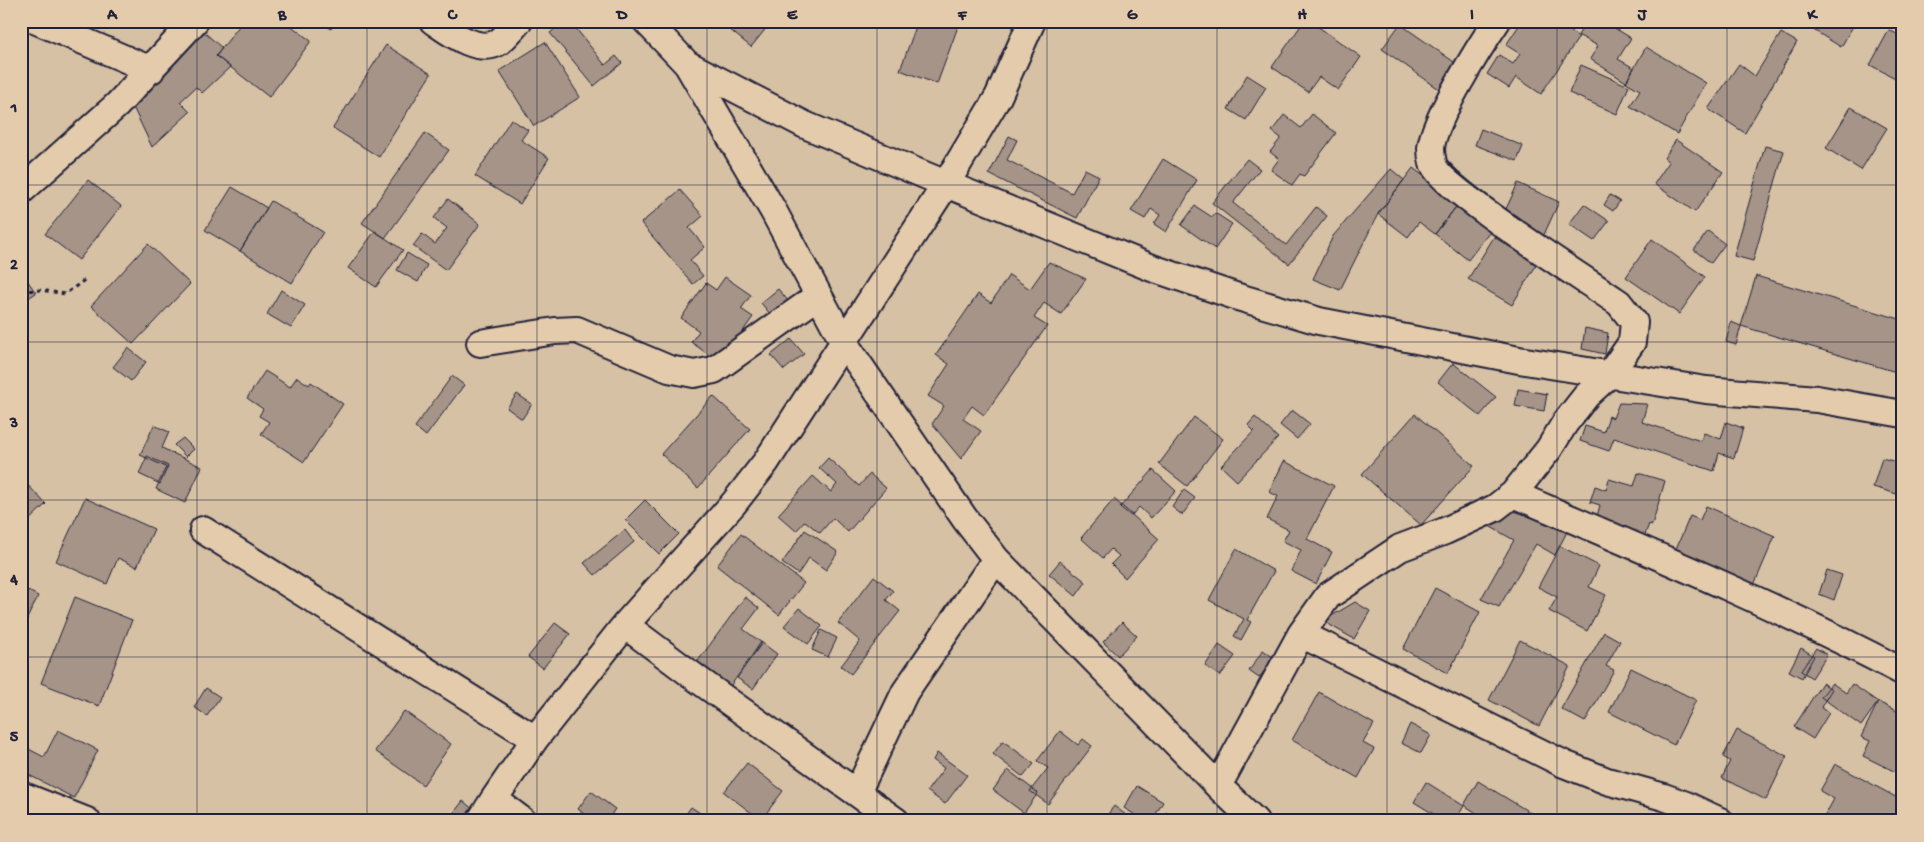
<svg xmlns="http://www.w3.org/2000/svg" width="1924" height="842" viewBox="0 0 1924 842" font-family="'Gochi Hand',sans-serif">
	<rect width="100%" height="100%" fill="#d7c1a4"/>
	<filter id="ink" filterUnits="userSpaceOnUse"><feTurbulence type="fractalNoise" baseFrequency=".02" numOctaves="2"/><feDisplacementMap in="SourceGraphic" scale="10" xChannelSelector="R" yChannelSelector="G"/><feConvolveMatrix kernelMatrix="1 2 1 2 8 2 1 2 1" color-interpolation-filters="sRGB"/></filter>
	<g filter="url(#ink)">
		<path fill="#a59487" stroke="#22223b" d="M 243,21 L 285,21 L 311,41 L 269,97 L 216,56 Z
			M 321,21 L 337,21 L 331,29 Z
			M 564,21 L 570,21 L 605,65 L 616,56 L 622,63 L 594,86 L 550,33 Z
			M 719,21 L 772,21 L 751,47 Z
			M 918,21 L 960,21 L 937,84 L 900,70 Z
			M 1304,21 L 1310,21 L 1361,57 L 1338,90 L 1319,77 L 1308,92 L 1272,67 Z
			M 1522,21 L 1555,21 L 1579,37 L 1541,94 L 1516,77 L 1509,88 L 1487,74 L 1499,55 L 1513,64 L 1520,54 L 1506,45 Z
			M 1587,21 L 1603,21 L 1631,38 L 1618,59 L 1634,68 L 1626,82 L 1590,59 L 1598,46 L 1578,35 Z
			M 1803,21 L 1856,21 L 1841,47 L 1802,23 Z
			M 1400,24 L 1457,64 L 1439,89 L 1382,49 Z
			M 1889,30 L 1903,37 L 1903,82 L 1870,65 Z
			M 204,32 L 222,48 L 216,56 L 230,67 L 202,93 L 196,87 L 180,102 L 190,112 L 152,147 L 132,105 Z
			M 1781,33 L 1797,42 L 1745,133 L 1708,109 L 1739,64 L 1755,76 Z
			M 545,42 L 580,97 L 534,126 L 499,71 Z
			M 386,45 L 431,74 L 379,157 L 333,128 Z
			M 1646,47 L 1706,83 L 1677,134 L 1630,106 L 1640,90 L 1626,82 Z
			M 1581,65 L 1629,86 L 1617,114 L 1569,93 Z
			M 1247,75 L 1266,87 L 1246,120 L 1228,109 Z
			M 1851,107 L 1887,128 L 1861,170 L 1826,148 Z
			M 1312,114 L 1336,133 L 1304,176 L 1300,174 L 1292,185 L 1271,170 L 1279,159 L 1270,152 L 1281,138 L 1272,131 L 1284,115 L 1301,128 Z
			M 511,119 L 528,130 L 521,140 L 549,158 L 520,204 L 475,176 Z
			M 1481,129 L 1523,146 L 1517,161 L 1475,145 Z
			M 425,133 L 449,150 L 385,238 L 362,223 Z
			M 1009,136 L 1017,140 L 1007,160 L 1072,193 L 1085,169 L 1099,176 L 1077,218 L 989,174 Z
			M 1676,140 L 1723,172 L 1695,212 L 1654,184 L 1669,162 L 1664,158 Z
			M 1765,146 L 1784,151 L 1753,261 L 1734,256 Z
			M 1163,159 L 1197,180 L 1166,232 L 1154,224 L 1160,215 L 1151,209 L 1145,219 L 1131,211 Z
			M 1247,159 L 1260,169 L 1233,203 L 1286,245 L 1316,207 L 1327,216 L 1289,264 L 1212,203 Z
			M 1413,168 L 1459,203 L 1435,234 L 1419,222 L 1408,237 L 1378,214 Z
			M 1391,169 L 1404,180 L 1378,214 L 1340,290 L 1313,279 L 1333,236 Z
			M 88,180 L 121,206 L 79,260 L 45,234 Z
			M 1518,183 L 1559,202 L 1541,241 L 1500,222 Z
			M 232,187 L 267,208 L 240,251 L 205,230 Z
			M 680,190 L 703,216 L 689,228 L 705,247 L 690,260 L 703,276 L 693,284 L 641,223 Z
			M 1610,195 L 1620,201 L 1613,211 L 1604,205 Z
			M 448,199 L 480,224 L 446,270 L 413,246 L 422,234 L 435,244 L 447,228 L 434,218 Z
			M 271,201 L 323,232 L 292,283 L 240,251 Z
			M 1459,203 L 1493,228 L 1468,260 L 1435,234 Z
			M 1584,204 L 1609,221 L 1594,241 L 1569,224 Z
			M 1195,206 L 1212,217 L 1215,213 L 1232,224 L 1215,249 L 1181,225 Z
			M 375,231 L 403,250 L 376,287 L 348,268 Z
			M 1708,231 L 1725,244 L 1711,263 L 1694,250 Z
			M 1494,237 L 1537,264 L 1512,305 L 1468,279 Z
			M 1652,239 L 1705,277 L 1679,314 L 1626,277 Z
			M 148,244 L 190,284 L 133,344 L 91,306 Z
			M 407,253 L 427,265 L 418,282 L 397,270 Z
			M 1049,262 L 1086,279 L 1061,314 L 1044,303 L 1034,318 L 1047,326 L 984,415 L 972,406 L 963,419 L 981,431 L 961,459 L 932,424 L 944,406 L 928,396 L 949,364 L 936,355 L 978,294 L 991,303 L 1009,275 L 1030,289 Z
			M 21,271 L 36,293 L 21,303 Z
			M 1756,276 L 1903,320 L 1903,374 L 1741,326 Z
			M 725,277 L 751,295 L 741,309 L 753,317 L 720,363 L 691,342 L 699,331 L 681,318 L 706,283 L 716,290 Z
			M 778,289 L 797,311 L 780,326 L 761,303 Z
			M 281,290 L 305,305 L 291,328 L 267,314 Z
			M 1731,322 L 1741,326 L 1736,345 L 1726,342 Z
			M 1585,328 L 1608,333 L 1605,354 L 1582,349 Z
			M 791,339 L 804,354 L 784,370 L 771,355 Z
			M 128,348 L 146,362 L 131,381 L 113,367 Z
			M 1453,363 L 1496,397 L 1480,416 L 1438,382 Z
			M 265,371 L 290,387 L 297,377 L 309,385 L 311,382 L 343,404 L 304,462 L 261,434 L 269,422 L 259,416 L 263,409 L 247,398 Z
			M 452,376 L 464,385 L 426,436 L 415,427 Z
			M 1518,389 L 1547,394 L 1544,411 L 1515,406 Z
			M 517,394 L 532,404 L 522,419 L 507,408 Z
			M 713,396 L 750,429 L 698,488 L 661,454 Z
			M 1619,403 L 1647,404 L 1642,422 L 1701,441 L 1704,433 L 1721,439 L 1726,422 L 1743,428 L 1734,458 L 1719,453 L 1714,471 L 1614,438 L 1609,451 L 1580,441 L 1585,426 L 1604,432 L 1609,416 L 1613,418 Z
			M 1292,410 L 1310,424 L 1297,439 L 1280,425 Z
			M 1415,414 L 1474,466 L 1421,525 L 1362,474 Z
			M 1194,417 L 1223,439 L 1187,486 L 1159,464 Z
			M 1255,417 L 1278,438 L 1237,481 L 1221,466 L 1254,431 L 1248,425 Z
			M 154,425 L 169,432 L 162,448 L 202,467 L 185,503 L 156,489 L 166,467 L 140,455 Z
			M 183,438 L 194,449 L 186,457 L 174,445 Z
			M 147,456 L 168,466 L 160,484 L 139,474 Z
			M 828,458 L 859,486 L 870,474 L 886,488 L 848,532 L 833,518 L 820,533 L 805,521 L 796,531 L 778,515 L 813,476 L 831,492 L 837,484 L 819,468 Z
			M 1882,458 L 1903,464 L 1903,475 L 1897,494 L 1873,487 Z
			M 1284,461 L 1334,486 L 1307,539 L 1332,552 L 1316,584 L 1291,571 L 1301,550 L 1283,541 L 1289,530 L 1267,519 L 1278,496 L 1269,492 Z
			M 1153,470 L 1176,491 L 1151,518 L 1139,507 L 1131,516 L 1120,507 Z
			M 1638,473 L 1665,481 L 1652,525 L 1649,524 L 1645,535 L 1596,520 L 1600,505 L 1590,502 L 1595,486 L 1606,490 L 1609,479 L 1634,486 Z
			M 21,478 L 46,504 L 26,523 L 21,518 Z
			M 1184,490 L 1195,498 L 1182,515 L 1172,507 Z
			M 85,498 L 154,529 L 137,567 L 118,558 L 107,584 L 56,561 Z
			M 1114,499 L 1159,539 L 1125,578 L 1111,564 L 1119,556 L 1111,549 L 1103,558 L 1081,538 Z
			M 645,500 L 679,534 L 659,554 L 625,520 Z
			M 1706,506 L 1775,536 L 1754,585 L 1675,551 L 1690,516 L 1700,520 Z
			M 1512,511 L 1570,526 L 1555,555 L 1536,544 L 1499,607 L 1481,599 L 1514,540 L 1489,526 Z
			M 625,530 L 634,542 L 595,575 L 584,563 Z
			M 805,530 L 838,552 L 826,570 L 809,558 L 798,574 L 782,563 Z
			M 741,534 L 804,583 L 779,615 L 717,566 Z
			M 1560,546 L 1599,566 L 1589,587 L 1606,595 L 1587,631 L 1549,611 L 1557,597 L 1538,587 Z
			M 1236,549 L 1274,571 L 1247,620 L 1251,622 L 1241,640 L 1234,636 L 1244,619 L 1209,600 Z
			M 1060,561 L 1086,582 L 1076,596 L 1049,574 Z
			M 1827,570 L 1842,575 L 1834,600 L 1819,594 Z
			M 874,576 L 893,591 L 886,600 L 900,611 L 851,674 L 841,666 L 860,641 L 838,623 Z
			M 21,587 L 38,596 L 21,631 Z
			M 1435,588 L 1480,612 L 1448,673 L 1403,649 Z
			M 75,597 L 132,620 L 99,706 L 41,683 Z
			M 745,597 L 759,608 L 743,629 L 762,643 L 728,689 L 695,665 Z
			M 1355,602 L 1370,611 L 1354,639 L 1323,621 Z
			M 799,608 L 822,626 L 808,644 L 784,626 Z
			M 1122,622 L 1137,636 L 1118,656 L 1103,642 Z
			M 555,623 L 570,634 L 543,668 L 528,657 Z
			M 821,630 L 837,638 L 828,657 L 812,650 Z
			M 1604,632 L 1620,641 L 1606,666 L 1614,670 L 1585,722 L 1561,709 Z
			M 1520,640 L 1570,666 L 1539,726 L 1489,700 Z
			M 761,642 L 777,654 L 753,689 L 737,678 Z
			M 1219,645 L 1235,656 L 1220,676 L 1205,666 Z
			M 1801,648 L 1814,656 L 1802,678 L 1789,671 Z
			M 1816,648 L 1827,655 L 1812,678 L 1801,671 Z
			M 1263,650 L 1274,658 L 1259,678 L 1249,671 Z
			M 1631,668 L 1696,700 L 1674,745 L 1609,712 Z
			M 1822,683 L 1832,689 L 1821,707 L 1829,713 L 1813,739 L 1794,727 Z
			M 1832,683 L 1846,693 L 1852,684 L 1878,702 L 1861,726 L 1821,697 Z
			M 206,688 L 220,697 L 207,716 L 194,707 Z
			M 1319,692 L 1374,724 L 1363,743 L 1374,749 L 1358,778 L 1292,740 Z
			M 1878,702 L 1903,714 L 1902,775 L 1863,756 L 1870,741 L 1861,737 Z
			M 404,711 L 451,744 L 423,785 L 375,751 Z
			M 1410,724 L 1431,735 L 1421,753 L 1401,743 Z
			M 58,730 L 98,750 L 74,798 L 21,771 L 21,745 L 44,757 Z
			M 1737,730 L 1787,756 L 1766,800 L 1722,778 L 1730,761 L 1723,757 Z
			M 1060,731 L 1078,745 L 1083,739 L 1092,746 L 1048,804 L 1030,791 L 1048,768 L 1037,761 Z
			M 1003,741 L 1034,764 L 1023,777 L 993,754 Z
			M 937,753 L 967,775 L 945,804 L 927,791 L 944,768 L 933,760 Z
			M 747,763 L 783,791 L 761,820 L 724,792 Z
			M 1835,764 L 1903,801 L 1903,821 L 1822,821 L 1834,799 L 1820,791 Z
			M 1008,770 L 1038,793 L 1024,813 L 993,790 Z
			M 1478,781 L 1531,813 L 1527,821 L 1489,821 L 1464,805 Z
			M 1426,782 L 1464,806 L 1458,816 L 1466,821 L 1445,821 L 1414,802 Z
			M 1137,786 L 1163,802 L 1152,821 L 1145,821 L 1124,808 Z
			M 591,791 L 615,809 L 607,821 L 593,821 L 578,809 Z
			M 463,801 L 480,815 L 476,821 L 447,821 Z
			M 1114,806 L 1134,821 L 1103,821 Z
			M 691,807 L 700,813 L 694,821 L 681,821 Z
			M 1166,812 L 1175,819 L 1174,821 L 1159,821 Z"/>
		<g fill="none" stroke-linecap="round" stroke-linejoin="round">
			<defs>
				<path id="street" d="M 37,21 L 151,70
					M 433,21 C 449,32 480,56 500,41 C 507,35 513,28 519,21
					M 646,21 L 687,64 L 774,212 L 843,341 L 965,519 L 996,559 L 1218,786 L 1255,821
					M 687,64 L 805,125 L 946,184 L 1152,268 L 1238,297 L 1319,321 L 1519,360 L 1706,390 L 1817,399 L 1903,414
					M 21,191 L 117,105 L 195,21
					M 480,343 L 555,331 L 577,330 L 669,369 L 694,374 L 714,370 L 818,296
					M 1513,494 C 1644,550 1776,605 1903,672
					M 203,530 L 535,739
					M 625,625 L 700,681 L 896,821
					M 1301,634 L 1564,764 L 1607,781 L 1664,797 L 1686,805 L 1720,821
					M 1218,786 L 1301,634 L 1328,596 L 1400,548 L 1445,531 L 1495,508 L 1513,494 L 1549,449 L 1565,423 L 1586,396 L 1610,374 L 1632,342 L 1634,322 L 1619,303 C 1592,284 1437,186 1433,163 C 1432,159 1431,153 1431,148 C 1434,119 1480,46 1497,21
					M 857,793 L 905,692 L 996,559
					M 21,795 L 87,821
					M 480,821 L 494,799
					M 523,821 L 494,799 L 535,739 L 625,625 L 734,503 L 766,462 L 946,184 L 998,97 L 1032,21"/>
			</defs>
			<use href="#street" stroke="#22223b" stroke-width="30"/>
			<path stroke="#22223b" stroke-width="3" stroke-dasharray="4 4" stroke-linecap="butt" d="M 21,291 L 41,290 L 65,294 L 86,279"/>
			<use href="#street" stroke="#e3cbab" stroke-width="26"/>
		</g>
	</g>
	<path fill="none" stroke="#22223b" stroke-width="1" stroke-opacity="0.55" d="M 197,21 L 197,821M 367,21 L 367,821M 537,21 L 537,821M 707,21 L 707,821M 877,21 L 877,821M 1047,21 L 1047,821M 1217,21 L 1217,821M 1387,21 L 1387,821M 1557,21 L 1557,821M 1727,21 L 1727,821M 21,185 L 1903,185M 21,342 L 1903,342M 21,500 L 1903,500M 21,657 L 1903,657"/>
	<rect width="1924" height="842" fill="none" stroke="#e3cbab" stroke-width="55"/>
	<rect x="28" y="28" width="1868" height="786" fill="none" stroke="#22223b" stroke-width="2"/>
	<g font-size="16" text-anchor="middle" font-weight="bold" fill="#22223b">
		<text x="112" y="19">A</text>
		<text x="282" y="19">B</text>
		<text x="452" y="19">C</text>
		<text x="622" y="19">D</text>
		<text x="792" y="19">E</text>
		<text x="962" y="19">F</text>
		<text x="1132" y="19">G</text>
		<text x="1302" y="19">H</text>
		<text x="1472" y="19">I</text>
		<text x="1642" y="19">J</text>
		<text x="1812" y="19">K</text>
		<text x="14" y="112">1</text>
		<text x="14" y="269">2</text>
		<text x="14" y="427">3</text>
		<text x="14" y="584">4</text>
		<text x="14" y="741">5</text>
	</g>
</svg>
